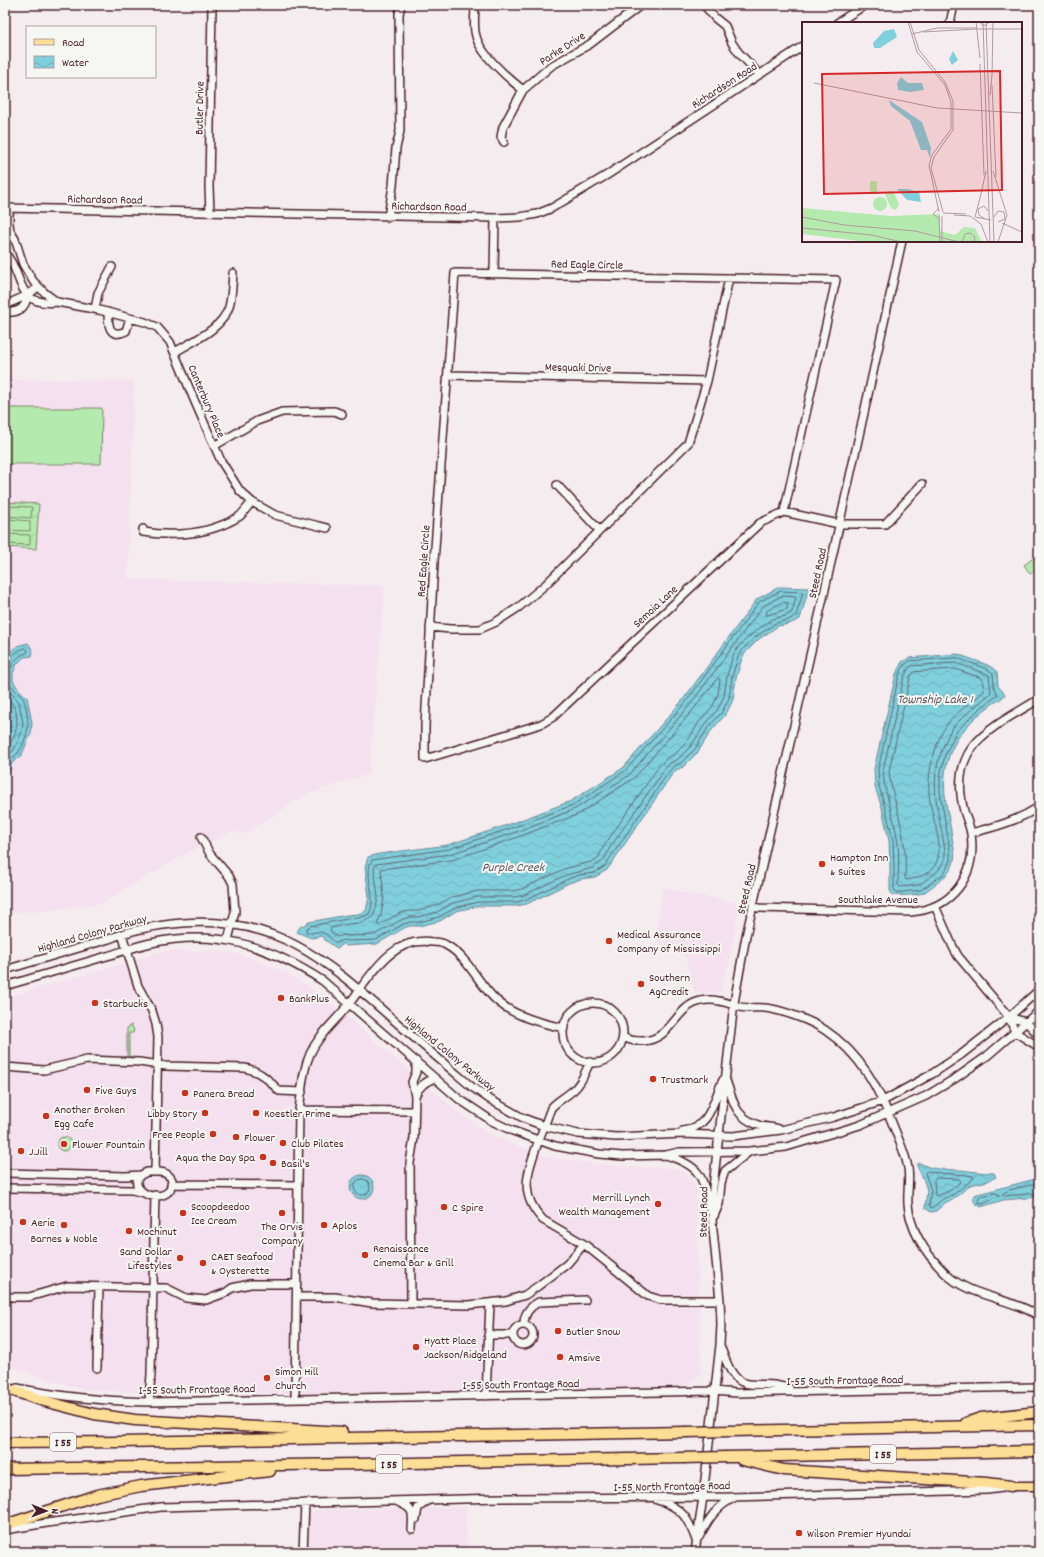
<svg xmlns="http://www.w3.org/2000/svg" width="1044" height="1557" viewBox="0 0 1044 1557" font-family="Dekko,sans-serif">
	<defs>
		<pattern id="grass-dots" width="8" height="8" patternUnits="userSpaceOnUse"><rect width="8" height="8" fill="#b4eaad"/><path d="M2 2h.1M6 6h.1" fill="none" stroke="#9cc895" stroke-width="1.8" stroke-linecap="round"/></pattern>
		<pattern id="park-crowns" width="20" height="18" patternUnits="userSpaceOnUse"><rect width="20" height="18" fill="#b4eaad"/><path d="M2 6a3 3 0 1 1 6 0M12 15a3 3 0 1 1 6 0" fill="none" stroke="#9cc895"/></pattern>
		<pattern id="water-waves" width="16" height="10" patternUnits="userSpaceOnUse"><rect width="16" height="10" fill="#80cfdc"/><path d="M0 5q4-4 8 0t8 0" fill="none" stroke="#70b1bd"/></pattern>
	</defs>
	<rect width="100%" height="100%" fill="#f5ecf0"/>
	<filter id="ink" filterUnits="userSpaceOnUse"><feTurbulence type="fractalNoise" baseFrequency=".025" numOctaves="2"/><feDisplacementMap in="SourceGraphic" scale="8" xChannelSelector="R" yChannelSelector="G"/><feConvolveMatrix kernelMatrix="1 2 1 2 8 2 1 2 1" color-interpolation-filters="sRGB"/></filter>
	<g filter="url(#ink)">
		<path fill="#f4e0ee" d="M 5,379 L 134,381 L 128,579 L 385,586 L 369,774 L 307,794 L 249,831 L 241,834 L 234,831 L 189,852 L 100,904 L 5,914 Z
			M 664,888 L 737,903 L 739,907 L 729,963 L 720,992 L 695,993 L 686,958 L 674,947 L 661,945 L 655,937 L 663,889 Z
			M 164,951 L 218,951 L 235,953 L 251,958 L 289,974 L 320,994 L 460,1114 L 486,1132 L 507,1142 L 549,1157 L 595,1164 L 630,1167 L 673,1168 L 683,1172 L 694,1184 L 696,1191 L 701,1372 L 697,1378 L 683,1385 L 575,1389 L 169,1395 L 85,1389 L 49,1380 L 5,1364 L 5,998 Z
			M 466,1507 L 467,1552 L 305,1552 L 308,1517 L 316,1510 Z"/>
		<path fill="url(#grass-dots)" stroke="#7f846c" d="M 131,1025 L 134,1030 L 133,1033 L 129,1033 L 129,1056 L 134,1057 L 135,1059 L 127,1059 L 127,1028 Z"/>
		<path fill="url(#park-crowns)" stroke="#7f846c" d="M 5,502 L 39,504 L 36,549 L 5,547 Z
			M57 1144a7 7 0 1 1 14 0a7 7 0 1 1-14 0Z"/>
		<path fill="#b4eaad" stroke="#7f846c" d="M 5,408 L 102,408 L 101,464 L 5,464 Z
			M 8,506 L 32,507 L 31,518 L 8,516 Z
			M 7,519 L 30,521 L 30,531 L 6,530 Z
			M 7,534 L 30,535 L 30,545 L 6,544 Z
			M 1039,554 L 1039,568 L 1030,574 L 1024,565 Z"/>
		<path fill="url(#water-waves)" stroke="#6a8995" d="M 779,587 L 809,588 L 800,619 L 789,624 L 778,626 L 759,639 L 746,652 L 742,658 L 736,678 L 733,700 L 726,714 L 711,731 L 698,752 L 683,767 L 676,770 L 671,776 L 607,870 L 595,877 L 581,879 L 569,883 L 527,904 L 516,906 L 479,906 L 456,911 L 440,921 L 419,926 L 410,926 L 406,927 L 377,944 L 346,946 L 344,943 L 341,945 L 338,949 L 325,940 L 322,936 L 311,938 L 297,932 L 300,927 L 309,922 L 347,915 L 358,914 L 366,911 L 369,897 L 365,867 L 368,857 L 379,854 L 448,845 L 513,823 L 571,801 L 623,768 L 682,701 L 757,599 Z
			M 28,643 L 33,651 L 32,656 L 24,657 L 17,664 L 13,673 L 13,681 L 20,691 L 27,697 L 32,723 L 31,734 L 21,756 L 12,763 L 5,782 L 5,656 L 17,646 Z
			M 958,654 C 971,660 986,662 997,671 L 998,686 L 1005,694 C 1002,700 996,701 991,705 C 972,719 957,734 949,756 C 939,786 948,808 952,837 C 953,845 956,854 954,861 C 951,874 940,881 930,888 C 928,890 925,892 923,893 C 918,895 898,896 893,895 L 890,891 L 890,868 L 889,841 L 882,808 L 875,787 L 874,769 L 896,674 L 902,662 L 909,658 Z
			M 920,1163 C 933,1171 946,1169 960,1170 C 971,1171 983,1173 994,1173 L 996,1177 L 988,1181 L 970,1185 L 951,1201 L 946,1202 L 936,1211 L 931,1212 L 925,1208 L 927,1190 L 923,1178 L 917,1166 L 917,1164 Z
			M350 1187a12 12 0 1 1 24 0a12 12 0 1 1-24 0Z
			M 1039,1178 L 1039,1197 L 1003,1200 L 981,1207 L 975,1203 L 973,1198 L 974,1195 Z"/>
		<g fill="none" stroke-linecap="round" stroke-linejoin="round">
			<path stroke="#606572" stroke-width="1" d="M 781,591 L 803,592 L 796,616 L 788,620 L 776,623 L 757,636 L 743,649 L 738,657 L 732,677 L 729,698 L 722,712 L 707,729 L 695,749 L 681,763 L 673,767 L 668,773 L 604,867 L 594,873 L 580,875 L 568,879 L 525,900 L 516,902 L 478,902 L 455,908 L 439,917 L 419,922 L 410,922 L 404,924 L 376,940 L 348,941 L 343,940 L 336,943 C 326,936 325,929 311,933 L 306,931 L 306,929 L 310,926 L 347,919 L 359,918 L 369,914 C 378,897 363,876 372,860 L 449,849 L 514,827 L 573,805 L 625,771 L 685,703 L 759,602 Z
				M 782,596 L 796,597 L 792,612 L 786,616 L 773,619 L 754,632 L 739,646 L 733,655 L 727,676 L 724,696 L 718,709 L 704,726 L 691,746 L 678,759 L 670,763 L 664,770 L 609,849 L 604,860 L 593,868 L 566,875 L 524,895 L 515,897 L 477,897 L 453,903 L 437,912 L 418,917 L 410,917 L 403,919 L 374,935 L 350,936 L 344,935 L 337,937 L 330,931 L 331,928 L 348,924 L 361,923 L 373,917 L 376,908 L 378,897 L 374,868 L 376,864 L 450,854 L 516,832 L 575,809 L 628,776 L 689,706 L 763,606 Z
				M 783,602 L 788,603 L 787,609 L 768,615 L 766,615 L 767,611 Z
				M 5,658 C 12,657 17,650 25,648 L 28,650 L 27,653 C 16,655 4,672 10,684 C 13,690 21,694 24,700 C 26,706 28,718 28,724 C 28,733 23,746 18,753 C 12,760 10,758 5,769
				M 957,658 C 967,662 986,667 993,673 L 994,687 L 998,695 L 977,711 L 956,732 L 945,755 L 940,776 L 940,792 L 950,850 L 950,860 L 946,870 L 942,875 L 921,890 L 902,892 L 896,892 L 894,889 L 894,868 L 893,840 L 885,807 L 879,786 L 878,770 L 899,675 L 904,665 L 910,661 Z
				M 956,663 L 989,675 L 991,693 C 978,704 964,715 952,728 C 949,732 947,739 944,745 C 927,783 939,812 945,850 L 945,859 L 938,871 L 919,885 L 900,887 L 898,885 C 898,870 900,854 897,838 C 894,815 884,794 883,770 L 904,677 L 908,669 L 912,666 Z
				M 955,669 L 982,678 L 984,691 C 972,703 955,712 946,726 C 941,733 937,743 935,751 C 930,765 928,780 929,794 C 932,828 960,872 906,880 L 905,878 C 907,853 902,828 896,804 C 893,793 890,783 889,771 L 910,678 L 912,674 L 914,672 Z
				M 719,678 L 720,680 L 718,694 L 713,706 L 699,722 L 687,742 L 675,754 L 666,759 L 659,766 L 604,846 L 598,858 L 591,862 L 564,869 L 522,889 L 514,891 L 477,891 L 453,897 L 435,906 L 418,911 L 409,911 L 400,913 L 379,925 L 377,924 L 381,915 L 384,898 L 381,869 L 452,860 L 518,837 L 579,814 L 634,778 L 693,710 L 717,679 Z
				M 5,686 L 19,702 L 23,723 L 22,731 L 14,750 L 5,757
				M 5,696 C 7,699 11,702 13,705 C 21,718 16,741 5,749
				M 928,1171 C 943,1175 958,1173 973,1176 L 974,1178 L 954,1194 L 943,1199 L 933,1207 L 931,1208 L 929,1205 L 931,1190 L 925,1173 Z
				M 936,1178 L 959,1179 L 961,1181 L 951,1190 L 937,1196 L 935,1195 L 934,1181 Z
				M354 1187a8 8 0 1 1 16 0a8 8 0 1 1-16 0Z
				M 1039,1183 L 1009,1190 L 1002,1194 L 1004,1196 L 1039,1193
				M 994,1193 L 998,1194 L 999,1196 L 982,1203 L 978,1202 L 979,1197 Z"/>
			<defs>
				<path id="minor" d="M 475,5 C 475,15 473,27 476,36 C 480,54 509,79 523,90
					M 704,5 L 715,18 L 725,26 L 732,43 L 739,53 L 759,74
					M 837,23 L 865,5
					M 950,23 L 954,5
					M 504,142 L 501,137 L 503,127 L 523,90 L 551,66 L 590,44 L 641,5
					M 5,208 L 495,218 L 520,217 L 537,214 L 552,208 L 607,175 L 803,46
					M 9,208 L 9,224 L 10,231 L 15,239 L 23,264 L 33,281 L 45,293 L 57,302 L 99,310 L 145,322 L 157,327 L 170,342 L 195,402 L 221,461 L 240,491 L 252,502 L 275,515 L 327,528
					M 210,212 L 209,187 L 212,5
					M 388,217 L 393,186 L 396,148 L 400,131 L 399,14 L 401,5
					M 5,253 C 25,275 14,307 57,302
					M 494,274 L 495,218
					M 5,305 L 28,295 L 38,287
					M 95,309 L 98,293 L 112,267
					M 5,312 C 19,313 25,309 28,295
					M 108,312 C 108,325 109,339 126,331 L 130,318
					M 175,352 C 193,341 222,329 229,307 C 232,296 232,285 233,273
					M 448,375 L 707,381
					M 214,446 L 257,421 L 282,412 L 334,411 L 342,414
					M 557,485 L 599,530
					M 784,512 L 836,280 L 455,273 L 434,562 L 425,726 L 425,759 L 541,724 L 553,717 L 760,523 L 784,512 L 839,524 L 885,524 L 922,484
					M 143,529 L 143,532 C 176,537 211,534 240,516 C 244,512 248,506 252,502
					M 430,627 L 450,629 L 480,629 L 496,622 L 519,607 L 545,585 L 688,443 L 707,381 L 729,278
					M 971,833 C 995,827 1017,821 1039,807
					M 201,837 L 210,854 L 229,876 L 233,884 L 235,912 L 228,940
					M 935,906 L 953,947 L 958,956 L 1009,1017 L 1015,1032 L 1039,1047
					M 753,907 L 759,908 L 910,912 C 952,909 977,876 971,834 C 970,826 966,818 964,811 C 959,792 959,771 968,754 C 981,730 1016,714 1039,699
					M 122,934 L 138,986 L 152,1011 L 156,1024 L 158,1037 L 155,1172
					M 5,970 L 109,939 C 132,929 158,925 183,923 C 279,916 328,962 396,1022 C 421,1044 446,1065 472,1087 L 489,1099 L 523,1118 L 544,1126 L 578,1134 L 616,1137 L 683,1134 L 733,1136 L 781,1130 L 834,1117 L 883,1101 L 932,1074 L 962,1054 L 1009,1017 L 1039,990
					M 5,986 C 39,976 73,966 107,956 C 121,952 136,946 151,943 C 217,929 267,945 323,981 L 459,1099 L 492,1121 L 513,1131 L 555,1146 L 599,1154 L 622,1156 L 666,1155 L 679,1152 L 750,1151 L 786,1147 L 860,1125 L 926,1096 L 956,1078 L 987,1056 L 1039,1011
					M563 1033a30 30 0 1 1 60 0a30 30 0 1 1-60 0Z
					M 1009,1017 L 1026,1022 L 1039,1035
					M 623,1037 C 630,1041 636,1041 643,1041 C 673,1039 675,1006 701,1001 C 715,998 728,1003 740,1007 C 748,1009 757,1007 765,1008 C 782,1010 810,1020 825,1030 C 862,1055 879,1089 895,1130 C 900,1143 906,1155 908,1168 C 910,1180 907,1192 908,1204 C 910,1231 927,1255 945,1273 C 970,1298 1010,1297 1039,1316
					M 590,1062 C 585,1072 581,1085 571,1092 C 564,1098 557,1101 551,1108 C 546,1121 541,1135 536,1148 C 526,1176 520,1196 543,1220 L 584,1244 L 648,1296 L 661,1300 L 720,1300
					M 5,1067 L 44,1070 L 87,1060 L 139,1062 L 166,1066 L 245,1068 C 260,1071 269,1080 279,1091 L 302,1092
					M 725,1078 C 734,1100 732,1115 758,1125 C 764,1127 772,1127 779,1129
					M 415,1096 C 419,1086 425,1082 435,1078
					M 299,1110 L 414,1111
					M 683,1131 C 712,1126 712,1102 723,1080
					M 666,1155 C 703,1167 702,1176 710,1211
					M 147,1172 C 157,1172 167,1170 172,1180 L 170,1190 C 153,1208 120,1182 147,1172 Z
					M 5,1173 L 126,1176 L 141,1175
					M 172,1184 L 298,1185
					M 5,1188 L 132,1190 L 140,1192
					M 714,1216 L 719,1204 L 721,1183 L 725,1171 L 750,1151
					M 5,1297 L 29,1297 L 67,1286 L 166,1288 L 186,1298 L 206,1300 L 225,1293 L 232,1288 L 250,1284 L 296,1284
					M 298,1297 L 335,1297 L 372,1303 L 469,1305 L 506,1301 L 525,1295 L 538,1286 L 567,1264 L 584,1244
					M 411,1304 L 410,1163 L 414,1138 L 415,1096 L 412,1082 L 416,1072 L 416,1061
					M 524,1324 C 524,1314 529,1307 539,1302 L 585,1300
					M513 1335a10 10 0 1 1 20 0a10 10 0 1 1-20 0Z
					M 488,1335 L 513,1335
					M 720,1346 C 724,1355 727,1366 733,1374 C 743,1389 759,1383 774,1385 C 779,1386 784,1387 789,1388
					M 97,1368 L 99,1287
					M 17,1388 C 61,1397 104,1401 149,1402 L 714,1391 L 737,1393 L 1039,1387
					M 486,1396 L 490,1303
					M 295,1399 L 299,1110 C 302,1091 302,1072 310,1054 C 319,1034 336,1021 349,1004 C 370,977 392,935 432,942 C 436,942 442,942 446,945 C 468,957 477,982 495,999 C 513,1016 540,1023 564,1028
					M 149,1402 L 151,1374 L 155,1195
					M 657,1500 C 682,1507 688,1518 696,1540
					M 398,1502 C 414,1509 413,1512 412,1529
					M 416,1519 L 418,1508 L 429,1500
					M 5,1530 L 47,1523 L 161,1507 L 500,1498 L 730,1497 L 987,1490 L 1003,1488
					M 699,1537 C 708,1520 717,1505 736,1497
					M 303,1552 L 305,1503
					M 695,1552 L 703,1497 L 720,1345 L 721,1324 L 720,1300 L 712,1220 L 713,1187 L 734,1003 L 746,936 L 824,594 L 902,241"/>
				<path id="major" d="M 1011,1486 L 1039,1486"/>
				<path id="highway" d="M 5,1388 L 44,1401 L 94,1414 L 135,1420 L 342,1432
					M 966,1423 L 981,1418 L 1039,1412
					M 730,1431 L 1039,1425
					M 5,1443 L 120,1442 L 686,1432
					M 726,1457 L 1039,1451
					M 742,1460 L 784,1470 L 987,1483 L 1011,1486
					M 5,1469 L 358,1464 L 683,1458
					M 5,1525 L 97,1495 L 141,1486 L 270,1471"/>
			</defs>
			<use href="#minor" stroke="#4a1f2b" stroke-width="10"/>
			<use href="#major" stroke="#4a1f2b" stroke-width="11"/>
			<use href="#highway" stroke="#4a1f2b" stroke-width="13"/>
			<use href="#minor" stroke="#f6f6f2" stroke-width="7"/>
			<use href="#major" stroke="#fcde96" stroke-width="8"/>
			<use href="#highway" stroke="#fcde96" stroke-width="10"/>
			<defs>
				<path id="highway-bridge" d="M 686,1432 L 730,1431
					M 683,1458 L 726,1457"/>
			</defs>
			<use href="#highway-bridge" stroke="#4a1f2b" stroke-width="13" stroke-linecap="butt"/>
			<use href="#highway-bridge" stroke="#fcde96" stroke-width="10"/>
		</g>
	</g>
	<g fill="#c8321e" stroke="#f6f6f2" stroke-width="1.5">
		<circle cx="822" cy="864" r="4"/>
		<circle cx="609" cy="941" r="4"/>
		<circle cx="641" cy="984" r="4"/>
		<circle cx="281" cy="998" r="4"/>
		<circle cx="95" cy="1003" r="4"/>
		<circle cx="653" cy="1079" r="4"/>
		<circle cx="87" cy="1090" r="4"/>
		<circle cx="185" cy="1093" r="4"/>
		<circle cx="205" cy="1113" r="4"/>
		<circle cx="256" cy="1113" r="4"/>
		<circle cx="46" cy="1116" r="4"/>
		<circle cx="213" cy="1134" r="4"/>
		<circle cx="236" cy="1137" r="4"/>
		<circle cx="283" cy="1143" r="4"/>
		<circle cx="64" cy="1144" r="4"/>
		<circle cx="21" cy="1151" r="4"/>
		<circle cx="263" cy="1157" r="4"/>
		<circle cx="273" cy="1163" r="4"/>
		<circle cx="658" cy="1204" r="4"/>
		<circle cx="444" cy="1207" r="4"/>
		<circle cx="183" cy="1213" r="4"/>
		<circle cx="282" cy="1213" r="4"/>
		<circle cx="23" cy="1222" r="4"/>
		<circle cx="64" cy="1225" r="4"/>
		<circle cx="324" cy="1225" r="4"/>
		<circle cx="129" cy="1231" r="4"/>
		<circle cx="365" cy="1255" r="4"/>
		<circle cx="180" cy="1258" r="4"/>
		<circle cx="203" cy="1263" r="4"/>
		<circle cx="558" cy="1331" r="4"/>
		<circle cx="416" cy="1347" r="4"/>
		<circle cx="560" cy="1357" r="4"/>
		<circle cx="267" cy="1378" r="4"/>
		<circle cx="799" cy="1533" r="4"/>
	</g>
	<g text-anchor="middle" stroke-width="4" stroke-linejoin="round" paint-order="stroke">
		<g fill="#f6f6f2" stroke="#7e6067" stroke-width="1">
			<rect x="50" y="1433" width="26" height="18" rx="3"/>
			<rect x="870" y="1445" width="26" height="18" rx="3"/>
			<rect x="376" y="1455" width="26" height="18" rx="3"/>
		</g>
		<g font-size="11" font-weight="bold" fill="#4a1f2b">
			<text x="63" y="1446">I 55</text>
			<text x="883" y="1458">I 55</text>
			<text x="389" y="1468">I 55</text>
		</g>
		<g font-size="12" fill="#4a1f2b" stroke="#f6f6f2">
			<text transform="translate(562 48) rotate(-33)" y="4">Parke Drive</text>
			<text transform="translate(724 85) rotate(-33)" y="4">Richardson Road</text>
			<text transform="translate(199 108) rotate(-89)" y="4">Butler Drive</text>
			<text transform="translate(105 199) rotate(1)" y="4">Richardson Road</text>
			<text transform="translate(429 206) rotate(1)" y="4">Richardson Road</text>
			<text transform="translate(587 264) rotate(1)" y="4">Red Eagle Circle</text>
			<text transform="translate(578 367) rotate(1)" y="4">Mesquaki Drive</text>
			<text transform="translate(207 401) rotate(67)" y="4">Canterbury Place</text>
			<text transform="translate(423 561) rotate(-86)" y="4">Red Eagle Circle</text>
			<text transform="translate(817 573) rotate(-78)" y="4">Steed Road</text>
			<text transform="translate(655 606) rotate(-43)" y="4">Semoia Lane</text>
			<text transform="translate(746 889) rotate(-77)" y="4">Steed Road</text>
			<text x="878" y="903">Southlake Avenue</text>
			<text transform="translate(92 933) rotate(-16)" y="4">Highland Colony Parkway</text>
			<text transform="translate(450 1053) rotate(39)" y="4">Highland Colony Parkway</text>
			<text transform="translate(703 1212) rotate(-89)" y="4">Steed Road</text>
			<text transform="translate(845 1380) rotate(-1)" y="4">I-55 South Frontage Road</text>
			<text transform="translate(521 1384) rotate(-1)" y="4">I-55 South Frontage Road</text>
			<text transform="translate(197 1389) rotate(-1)" y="4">I-55 South Frontage Road</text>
			<text transform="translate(672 1486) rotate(-1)" y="4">I-55 North Frontage Road</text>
		</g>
		<g font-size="12" fill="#4a1f2b" stroke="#f6f6f2" text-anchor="start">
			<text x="830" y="861">Hampton Inn<tspan x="830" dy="14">&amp; Suites</tspan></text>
			<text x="617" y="938">Medical Assurance<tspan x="617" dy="14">Company of Mississippi</tspan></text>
			<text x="649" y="981">Southern<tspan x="649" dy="14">AgCredit</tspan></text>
			<text x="289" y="1002">BankPlus</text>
			<text x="103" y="1007">Starbucks</text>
			<text x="661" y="1083">Trustmark</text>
			<text x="95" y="1094">Five Guys</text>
			<text x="193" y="1097">Panera Bread</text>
			<text x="54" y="1113">Another Broken<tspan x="54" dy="14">Egg Cafe</tspan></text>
			<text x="197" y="1117" text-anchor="end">Libby Story</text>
			<text x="264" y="1117">Koestler Prime</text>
			<text x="205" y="1138" text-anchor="end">Free People</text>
			<text x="244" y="1141">Flower</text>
			<text x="291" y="1147">Club Pilates</text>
			<text x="72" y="1148">Flower Fountain</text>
			<text x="29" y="1155">J.Jill</text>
			<text x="255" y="1161" text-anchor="end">Aqua the Day Spa</text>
			<text x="281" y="1167">Basil's</text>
			<text x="650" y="1201" text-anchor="end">Merrill Lynch<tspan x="650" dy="14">Wealth Management</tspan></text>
			<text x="191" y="1210">Scoopdeedoo<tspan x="191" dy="14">Ice Cream</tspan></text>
			<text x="452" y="1211">C Spire</text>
			<text x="31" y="1226">Aerie</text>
			<text x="332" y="1229">Aplos</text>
			<text x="282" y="1230" text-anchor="middle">The Orvis<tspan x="282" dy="14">Company</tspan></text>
			<text x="137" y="1235">Mochinut</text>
			<text x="64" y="1242" text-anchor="middle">Barnes &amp; Noble</text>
			<text x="373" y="1252">Renaissance<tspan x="373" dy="14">Cinema Bar &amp; Grill</tspan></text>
			<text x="172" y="1255" text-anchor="end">Sand Dollar<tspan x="172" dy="14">Lifestyles</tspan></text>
			<text x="211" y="1260">CAET Seafood<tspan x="211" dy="14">&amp; Oysterette</tspan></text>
			<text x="566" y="1335">Butler Snow</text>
			<text x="424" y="1344">Hyatt Place<tspan x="424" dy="14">Jackson/Ridgeland</tspan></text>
			<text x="568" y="1361">Amsive</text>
			<text x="275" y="1375">Simon Hill<tspan x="275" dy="14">Church</tspan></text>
			<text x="807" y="1537">Wilson Premier Hyundai</text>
		</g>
		<g font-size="13" font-style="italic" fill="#5a5460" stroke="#f6f6f2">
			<text x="935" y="703">Township Lake 1</text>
			<text x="513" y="871">Purple Creek</text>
		</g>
	</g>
	<g transform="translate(802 22)">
		<rect width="220" height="220" fill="#f5ecf0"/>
		<path d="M 0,186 L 89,194 L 138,192 L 138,209 L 153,213 L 162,205 L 173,206 L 180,220 L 66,220 L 0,212 Z" fill="#b4eaad"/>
		<path d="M 68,159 L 75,159 L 75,172 L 68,172 ZM 88,169 L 92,171 L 97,182 L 94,188 L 89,186 L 83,172 ZM71 182a7 7 0 1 1 14 0a7 7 0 1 1-14 0Z" fill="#b4eaad"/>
		<path d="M 92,7 L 95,15 L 78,26 L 72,26 L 71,21 L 82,9 ZM 151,29 L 156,38 L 150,43 L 147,37 ZM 99,55 L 106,61 L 120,61 L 122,68 L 108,70 L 96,68 L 95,61 ZM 87,78 L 120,100 L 129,126 L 128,136 L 125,128 L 119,128 L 108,99 L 89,84 ZM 95,167 L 106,167 L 117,170 L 119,180 L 105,178 Z" fill="#80cfdc"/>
		<path fill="none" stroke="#b19aa1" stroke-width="1" d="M 106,0 L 115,30 L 143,63 L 149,80 L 149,107 L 130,133 L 127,143 L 137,190M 108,0 L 117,28 L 143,60 L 151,79 L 151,108 L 132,135 L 129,146 L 141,190M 174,0 L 178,36M 177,0 L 182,4 L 188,0M 181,0 L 188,220M 184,0 L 192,220M 174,7 L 220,7M 121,10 L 174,7M 110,12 L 135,6 L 174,6M 178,42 L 182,153M 190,53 L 191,0M 12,61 L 135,86 L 220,91M 190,63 L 194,155M 188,73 L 190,53M 191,149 L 205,193 L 196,220M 179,172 L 173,195 L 189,198M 179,172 L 184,149M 137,186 L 131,192 L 137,197M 141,191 L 164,192M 152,193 L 168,194M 137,194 L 138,220M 168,194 L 179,202 L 186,220M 0,195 L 42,203 L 113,209 L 157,220M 192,195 L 196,189 L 202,190 L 203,197 L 196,200M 183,197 L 177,193 L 176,187 L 182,184 L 186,189M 200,201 L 220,210M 0,206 L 70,213 L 99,220M 140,220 L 140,194M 160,220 L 163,212 L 168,211 L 173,215 L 172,220"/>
		<path fill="#d62828" fill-opacity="0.15" stroke="#d62828" stroke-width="2" d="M 198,49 L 200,168 L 22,172 L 20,52 Z"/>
		<rect width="220" height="220" fill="none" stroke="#4a1f2b" stroke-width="2"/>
	</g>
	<rect width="1044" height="1557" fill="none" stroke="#f6f6f2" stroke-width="20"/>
	<rect x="10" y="10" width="1024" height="1537" fill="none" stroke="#4a1f2b" stroke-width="1.5" filter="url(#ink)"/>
	<rect x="26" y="26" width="130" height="52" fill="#f6f6f2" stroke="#b1a0a2"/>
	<rect x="34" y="39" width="20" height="6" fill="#fcde96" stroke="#b1a0a2"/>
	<text x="62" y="46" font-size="12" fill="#4a1f2b">Road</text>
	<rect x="34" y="56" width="20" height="12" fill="url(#water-waves)" stroke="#b1a0a2"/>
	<text x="62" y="66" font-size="12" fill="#4a1f2b">Water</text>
	<g transform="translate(46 1511) rotate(91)" stroke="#f6f6f2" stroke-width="3" paint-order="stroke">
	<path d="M0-3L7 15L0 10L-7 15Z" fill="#4a1f2b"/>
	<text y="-6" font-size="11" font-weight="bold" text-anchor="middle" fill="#4a1f2b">N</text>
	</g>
</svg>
